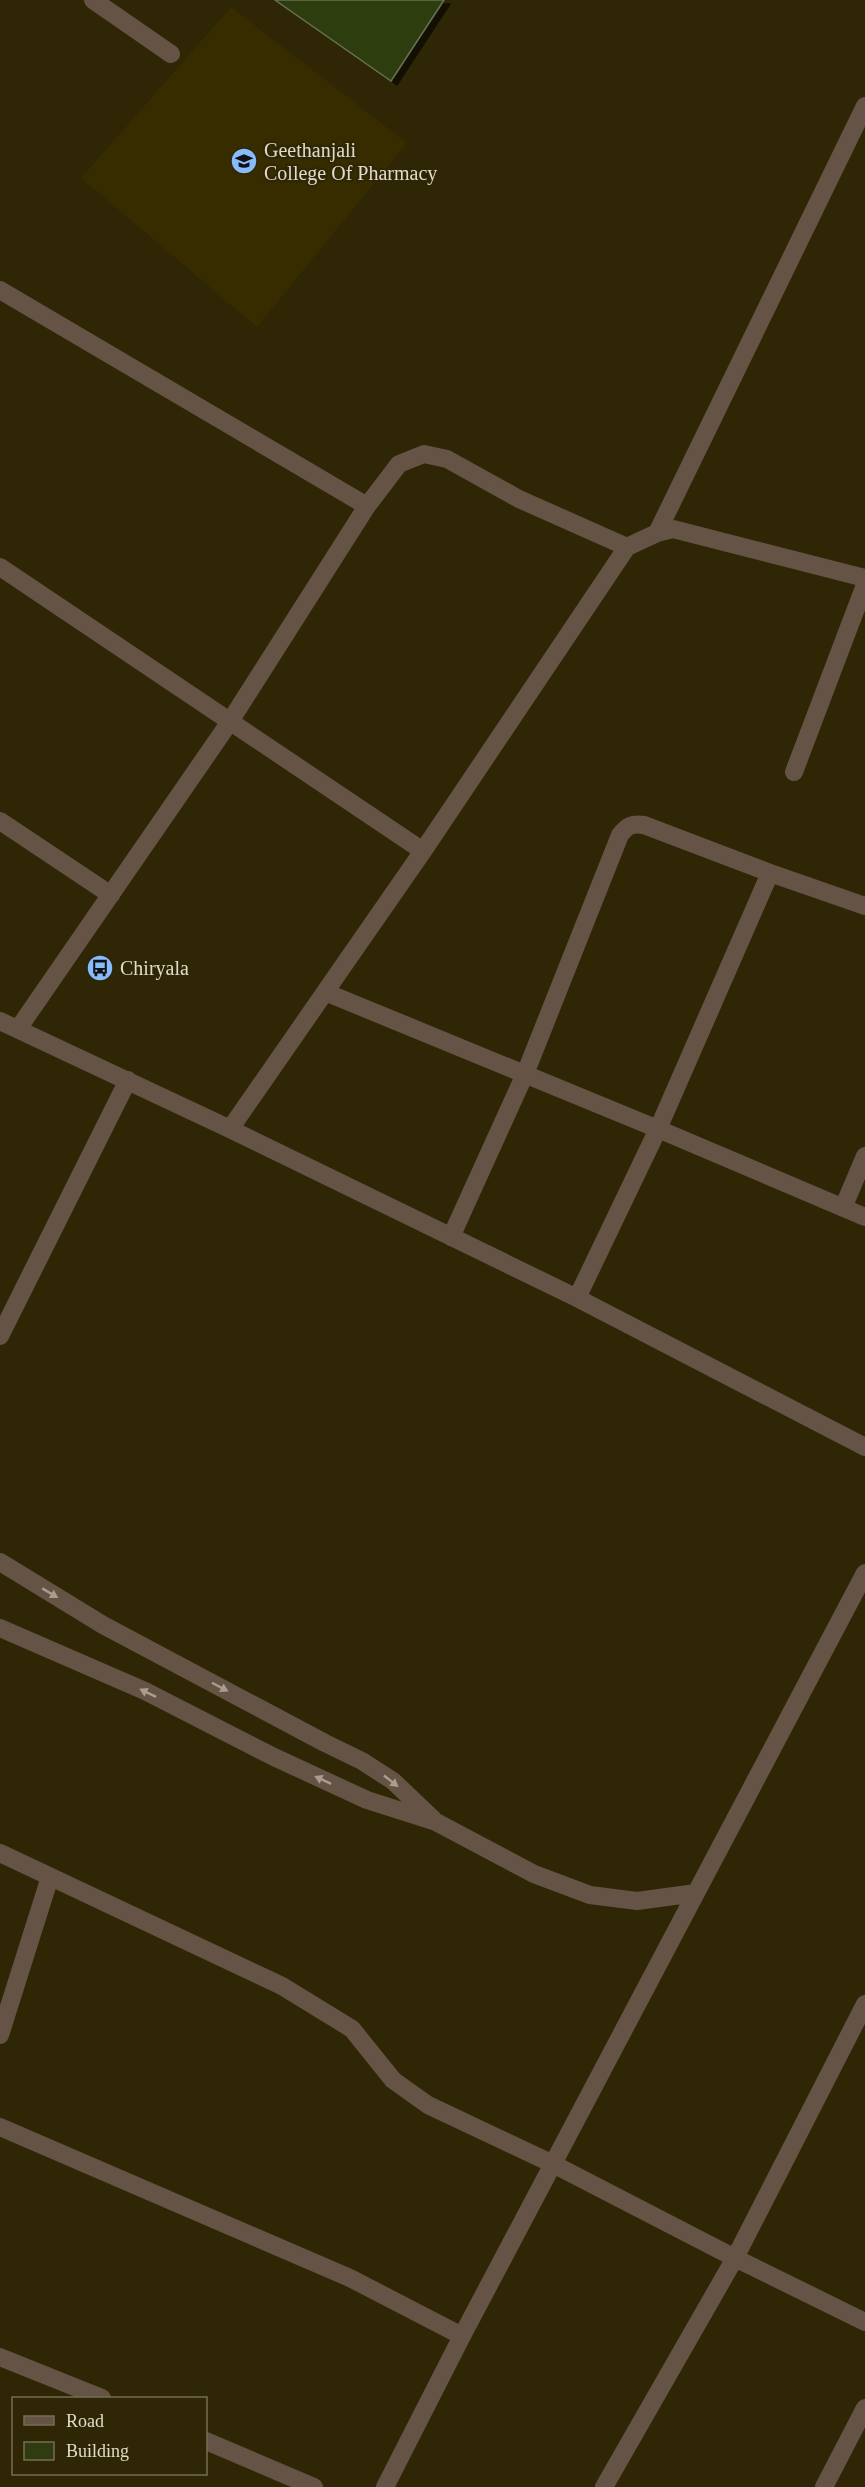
<svg xmlns="http://www.w3.org/2000/svg" width="865" height="2487" viewBox="0 0 865 2487" font-family="'Times New Roman',serif">
	<defs>
		<filter id="shadow"><feDropShadow dx="6" dy="4" stdDeviation="0" flood-color="#0009"/></filter>
	</defs>
	<rect width="100%" height="100%" fill="#2f2605"/>
	<path fill="#372b00" d="M 231,7 L 407,143 L 257,327 L 81,178 Z"/>
	<path fill="#2e3c0f" stroke="#657151" stroke-width="1.5" filter="url(#shadow)" d="M 275,0 L 444,0 L 391,81 Z"/>
	<g fill="none" stroke-linecap="round" stroke-linejoin="round">
		<path stroke="#655446" stroke-width="18" d="M 93,0 L 171,54
			M 0,290 L 367,506
			M 657,533 L 865,106
			M 0,567 L 423,851
			M 794,772 L 865,585
			M 0,821 L 111,895
			M 325,992 L 658,1129 L 865,1217
			M 0,1021 L 230,1129 L 577,1298 L 865,1447
			M 18,1029 L 229,723 L 367,506 L 399,464 L 424,454 L 447,459 L 519,499 L 627,547
			M 230,1129 L 423,851 L 627,547 L 657,533 L 673,529 L 865,578
			M 843,1208 L 865,1156
			M 451,1237 L 525,1074 L 620,835 C 627,826 632,823 644,825 L 770,873
			M 577,1298 L 658,1129 L 770,873 L 865,906
			M 0,1336 L 128,1080
			M 0,1562 L 103,1625 L 325,1743 L 362,1761 L 393,1781 L 433,1819
			M 0,1628 L 145,1691 L 274,1757 L 367,1800 L 436,1822 L 534,1874 L 590,1895 L 637,1901 L 696,1893
			M 0,1853 L 282,1986 L 352,2029 L 393,2080 L 428,2105 L 553,2164 L 735,2258 L 865,2322
			M 0,2035 L 50,1877
			M 0,2127 L 350,2278 L 462,2336
			M 0,2357 L 102,2398
			M 206,2441 L 314,2487
			M 385,2487 L 462,2336 L 865,1573
			M 604,2487 L 735,2258 L 865,2004
			M 824,2487 L 865,2408"/>
	</g>
	<defs><path id="oneway-solid" d="M-6-.8H1V-3.2L6.5 0L1 3.2V.8H-6Z" transform="scale(1.5)"/></defs>
	<g fill="#a99e8e">
		<use href="#oneway-solid" transform="translate(50 1593) rotate(31)"/>
		<use href="#oneway-solid" transform="translate(220 1687) rotate(28)"/>
		<use href="#oneway-solid" transform="translate(148 1693) rotate(-154)"/>
		<use href="#oneway-solid" transform="translate(323 1780) rotate(-155)"/>
		<use href="#oneway-solid" transform="translate(391 1781) rotate(38)"/>
	</g>
	<defs>
		<symbol id="university-disc" viewBox="-11 -11 22 22"><circle r="9.5" fill="#87bbfc" stroke="#2f2605"/><path d="M0-5L7-2L0 1L-7-2ZM-4 1L0 2.5L4 1V4Q0 6-4 4Z" fill="#111"/></symbol>
		<symbol id="bus-disc" viewBox="-11 -11 22 22"><circle r="9.5" fill="#87bbfc" stroke="#2f2605"/><path d="M-5-6H5V4H4V6H2V4H-2V6H-4V4H-5ZM-3.5-4V0h7V-4ZM-3.5 1.2v1.5H-2V1.2ZM2 1.2v1.5H3.5V1.2Z" fill="#111"/></symbol>
	</defs>
	<g fill-rule="evenodd">
		<use href="#university-disc" x="229" y="146" width="30" height="30"/>
		<use href="#bus-disc" x="85" y="953" width="30" height="30"/>
	</g>
	<g text-anchor="middle" stroke-width="4.5" stroke-linejoin="round" paint-order="stroke">
		<g font-size="20" fill="#e1dbc9" stroke="#2f2605" text-anchor="start">
			<text x="264" y="157">Geethanjali<tspan x="264" dy="23">College Of Pharmacy</tspan></text>
			<text x="120" y="975">Chiryala</text>
		</g>
	</g>
	<rect x="12" y="2397" width="195" height="78" fill="#2f2605" stroke="#766e53" stroke-width="1.5"/>
	<rect x="24" y="2416" width="30" height="9" fill="#655446" stroke="#766e53" stroke-width="1.5"/>
	<text x="66" y="2427" font-size="18" fill="#e1dbc9">Road</text>
	<rect x="24" y="2442" width="30" height="18" fill="#2e3c0f" stroke="#766e53" stroke-width="1.5"/>
	<text x="66" y="2457" font-size="18" fill="#e1dbc9">Building</text>
</svg>
